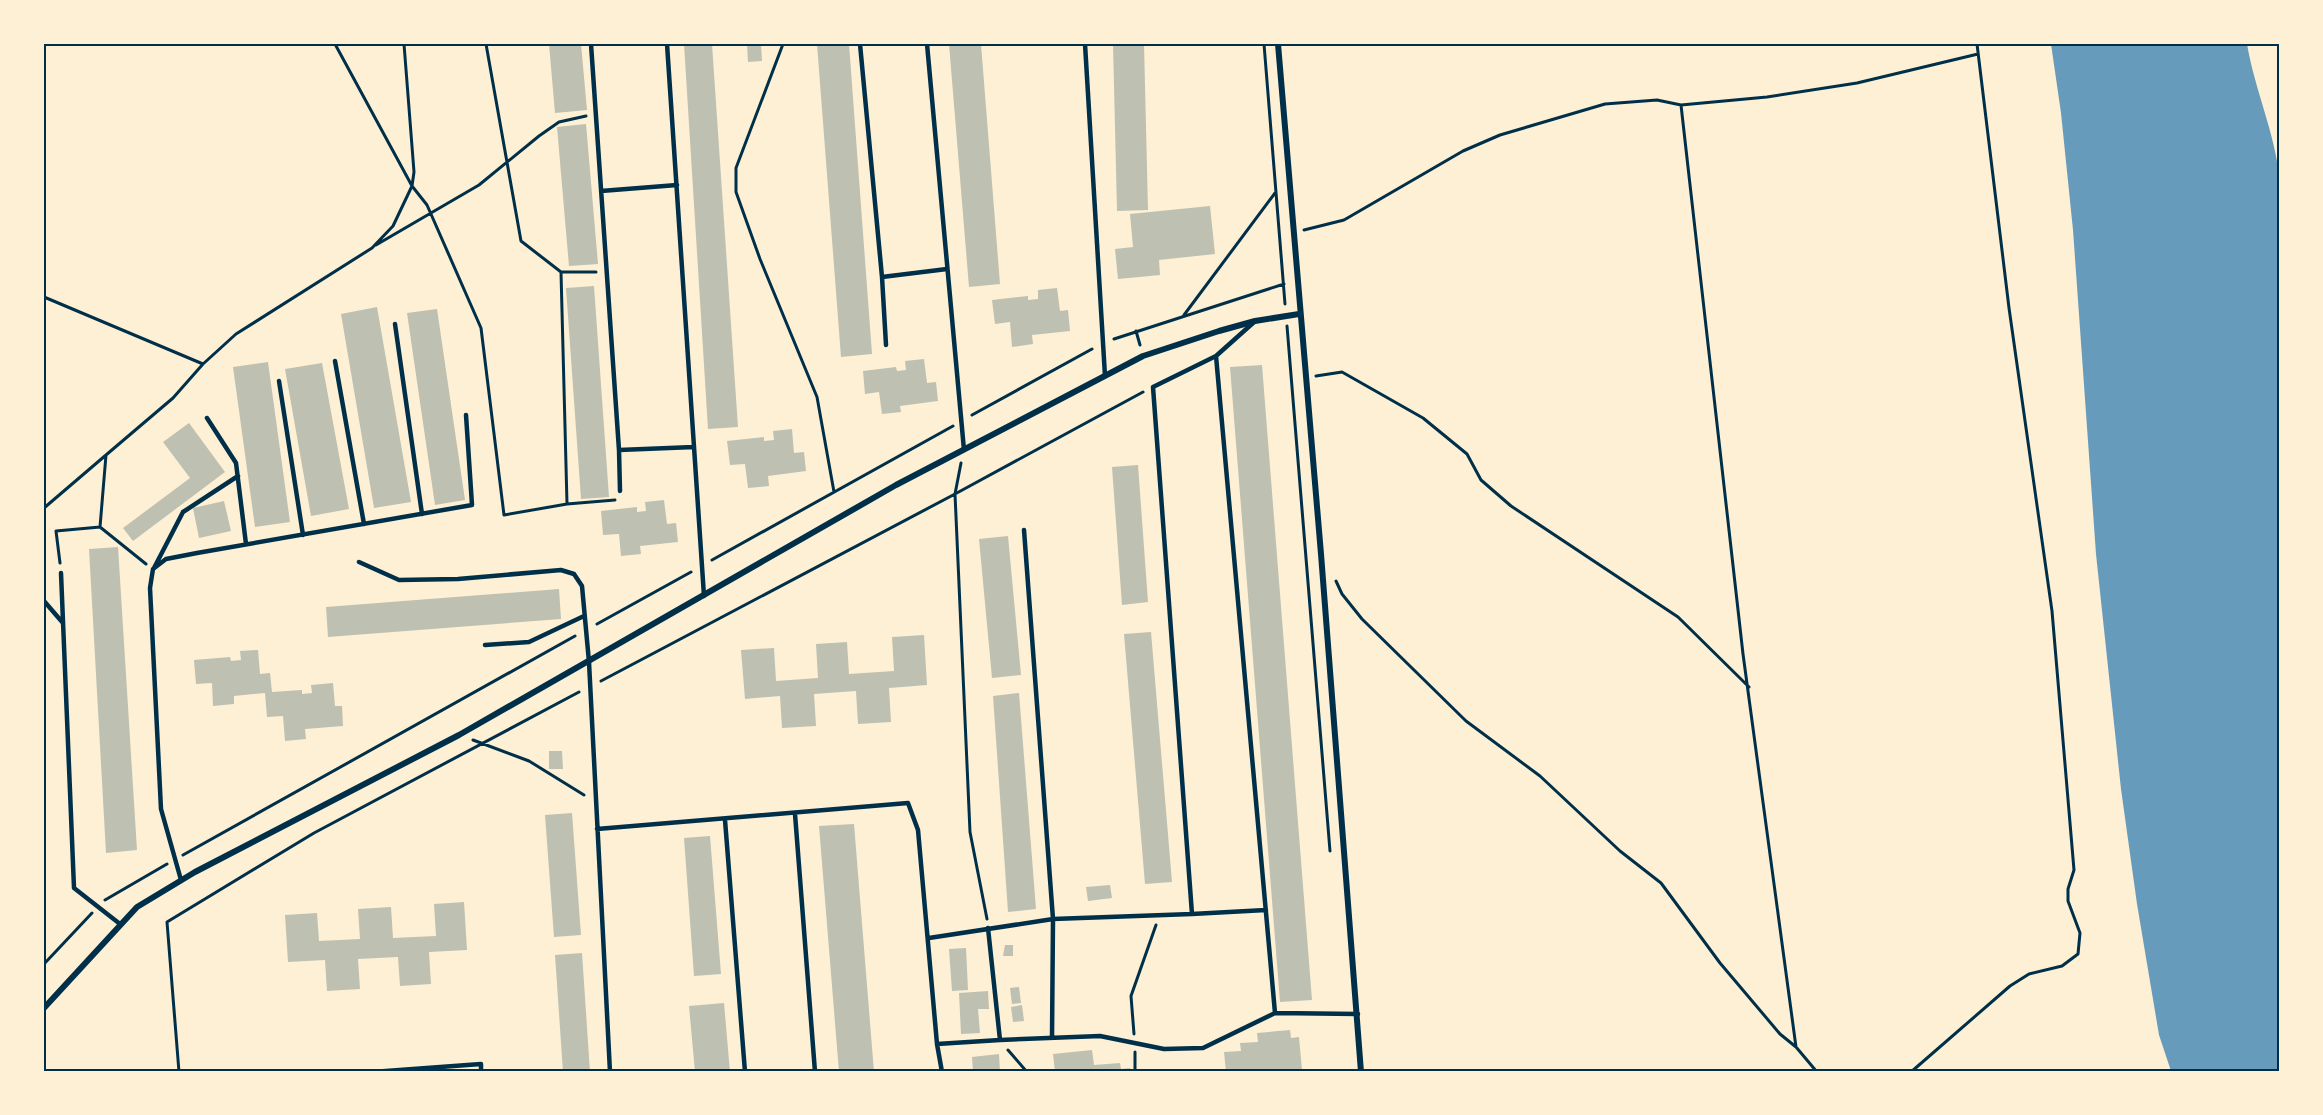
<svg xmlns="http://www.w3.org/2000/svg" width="2323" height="1115" viewBox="0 0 2323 1115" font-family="'Alegreya Sans',sans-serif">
	<rect width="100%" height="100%" fill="#fdf0d5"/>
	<path fill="#669bbc" d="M 2051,44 L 2247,44 C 2255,91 2276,135 2280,183 L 2279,1071 L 2171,1071 L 2159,1035 L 2137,904 L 2121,789 L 2096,554 L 2073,230 L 2061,113 Z"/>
	<path fill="#bec0b2" d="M 549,44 L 581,44 L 587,110 L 555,113 Z
		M 684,44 L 712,44 L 738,427 L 708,429 Z
		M 747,44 L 761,44 L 762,61 L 748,62 Z
		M 817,44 L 849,44 L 872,354 L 841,357 Z
		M 949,44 L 981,44 L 1000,284 L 969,287 Z
		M 1113,44 L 1144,44 L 1148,210 L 1117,211 Z
		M 586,124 L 598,264 L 569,266 L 557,127 Z
		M 1210,206 L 1215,254 L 1159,260 L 1160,275 L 1118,279 L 1115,249 L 1133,247 L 1130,214 Z
		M 594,286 L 609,497 L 581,499 L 566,288 Z
		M 1057,288 L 1060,311 L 1068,310 L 1070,331 L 1032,335 L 1033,344 L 1012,347 L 1010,322 L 995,324 L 992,300 L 1028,296 L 1028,300 L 1038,299 L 1038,290 Z
		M 377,307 L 411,502 L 374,508 L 341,314 Z
		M 437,309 L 465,500 L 435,505 L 407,313 Z
		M 924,359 L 927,383 L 936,382 L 938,401 L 900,406 L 901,412 L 882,414 L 879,392 L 865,394 L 863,371 L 896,367 L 897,371 L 906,370 L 905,361 Z
		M 268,362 L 290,522 L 255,527 L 233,367 Z
		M 322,363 L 349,509 L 311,516 L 285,369 Z
		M 1262,365 L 1312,1000 L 1280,1002 L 1230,367 Z
		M 189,423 L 225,472 L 133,541 L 123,528 L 190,478 L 163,442 Z
		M 792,429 L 794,453 L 804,452 L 806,471 L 768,476 L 769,486 L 748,488 L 745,464 L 730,465 L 727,441 L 764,437 L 764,441 L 774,440 L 773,431 Z
		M 1138,465 L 1148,602 L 1122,605 L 1112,467 Z
		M 664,500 L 667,524 L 676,523 L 678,542 L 640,546 L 641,554 L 621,556 L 619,534 L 603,535 L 601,511 L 637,507 L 637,512 L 646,511 L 645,502 Z
		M 224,501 L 231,531 L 199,538 L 193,508 Z
		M 1008,536 L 1021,675 L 992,678 L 979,539 Z
		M 118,547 L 137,850 L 106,853 L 89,549 Z
		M 559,589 L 561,619 L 328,637 L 326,607 Z
		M 1151,632 L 1172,882 L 1145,884 L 1124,634 Z
		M 924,635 L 927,685 L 889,688 L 891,722 L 858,724 L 856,691 L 814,694 L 816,726 L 782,728 L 780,696 L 745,699 L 741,650 L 774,648 L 776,681 L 818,678 L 816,644 L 847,642 L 849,674 L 894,671 L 892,637 Z
		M 258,650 L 260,674 L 270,673 L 272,692 L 302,690 L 302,694 L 312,693 L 311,685 L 333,683 L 335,706 L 342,706 L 343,726 L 305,729 L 306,739 L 285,741 L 283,716 L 267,717 L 265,693 L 234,696 L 234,704 L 213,706 L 212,683 L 196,684 L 194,660 L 230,657 L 231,661 L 241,660 L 240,651 Z
		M 1019,693 L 1036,909 L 1008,912 L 993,696 Z
		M 549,751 L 562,751 L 563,769 L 549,769 Z
		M 572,813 L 581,935 L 554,937 L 545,815 Z
		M 854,824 L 874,1072 L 839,1072 L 819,826 Z
		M 710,836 L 721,974 L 694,976 L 684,838 Z
		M 1110,885 L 1112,898 L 1088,901 L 1086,887 Z
		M 464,902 L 467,950 L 429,952 L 431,984 L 400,986 L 398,957 L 358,959 L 360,989 L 327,991 L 325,960 L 288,962 L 285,915 L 317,913 L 319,941 L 360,939 L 358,909 L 391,907 L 393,938 L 436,936 L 434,904 Z
		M 1005,945 L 1013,945 L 1013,956 L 1003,956 Z
		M 966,948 L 968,990 L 952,991 L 949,949 Z
		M 582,953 L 590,1072 L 563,1072 L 555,955 Z
		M 1019,987 L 1021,1003 L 1012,1004 L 1010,988 Z
		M 988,991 L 989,1009 L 978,1009 L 980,1033 L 961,1034 L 959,993 Z
		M 724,1003 L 730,1072 L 695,1072 L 689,1006 Z
		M 1022,1005 L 1024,1021 L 1013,1022 L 1011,1007 Z
		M 1290,1030 L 1291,1038 L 1299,1037 L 1302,1070 L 1226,1072 L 1224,1052 L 1241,1051 L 1240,1043 L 1258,1042 L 1257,1033 Z
		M 1092,1050 L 1094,1065 L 1120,1063 L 1121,1069 L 1130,1068 L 1131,1072 L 1055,1072 L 1053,1054 Z
		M 999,1054 L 1000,1072 L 973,1072 L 972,1057 Z"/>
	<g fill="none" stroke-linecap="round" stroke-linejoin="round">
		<path stroke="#003049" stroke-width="3" d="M 335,44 L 412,186 L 427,205 L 481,328 L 504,515 L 567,504
			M 486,44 L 521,241 L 561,272 L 596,272
			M 783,44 L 736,168 L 736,192 L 760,259 L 817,397 L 834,492
			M 1264,44 L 1285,304
			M 1681,105 L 1767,97 L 1857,83 L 1978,54
			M 1304,230 L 1344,220 L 1463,151 L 1500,135 L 1605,104 L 1657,100 L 1681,105 L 1743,654 L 1796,1047
			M 376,245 L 479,185 L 539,136 L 559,122 L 586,116
			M 561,272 L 567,504 L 615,500
			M 44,297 L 203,364
			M 1184,315 L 1275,193
			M 1287,326 L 1330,851
			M 1136,331 L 1140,345
			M 1114,339 L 1284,284
			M 1316,376 L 1342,372 L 1423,418 L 1467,454 L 1481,480 L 1511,506 L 1678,617 L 1749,687
			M 972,415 L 1092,349
			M 961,463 L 955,494 L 970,832 L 987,919
			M 44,508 L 106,455
			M 712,560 L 953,426
			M 60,563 L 56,531 L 100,527
			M 146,564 L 100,527 L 106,455 L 173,398 L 203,364 L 236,334 L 372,248 L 393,226 L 412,186 L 414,172 L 404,44
			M 1336,581 L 1342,594 L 1362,619 L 1466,721 L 1540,776 L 1620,851 L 1661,883 L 1720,963 L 1780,1034 L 1796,1047 L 1817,1072
			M 597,624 L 691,572
			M 601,681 L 955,494 L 1143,392
			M 473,740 L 529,761 L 584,795
			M 183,855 L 575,636
			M 105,900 L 167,864
			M 44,964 L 92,913
			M 1134,1034 L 1131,996 L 1156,925
			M 1008,1050 L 1027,1072
			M 1135,1052 L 1135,1072
			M 179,1072 L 167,922 L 314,833 L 579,692
			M 1911,1072 L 2010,986 L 2029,974 L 2062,966 L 2078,954 L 2080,933 L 2068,901 L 2068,889 L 2074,870 L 2052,611 L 2009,308 L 1977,44"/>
		<path stroke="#003049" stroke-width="4.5" d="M 591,44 L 619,450 L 694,447
			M 667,44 L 704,596
			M 860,44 L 882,277 L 886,345
			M 927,44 L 964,450
			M 1085,44 L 1105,376
			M 601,191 L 677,185
			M 882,277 L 947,269
			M 1253,323 L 1216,356 L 1275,1013 L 1358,1014
			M 395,324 L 422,514
			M 335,361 L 364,524
			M 279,381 L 303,535
			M 207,418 L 236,463 L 246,544
			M 619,450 L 620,491
			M 1024,530 L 1053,919 L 1052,1038
			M 359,562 L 399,580 L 458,579 L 561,570 L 574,574 L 582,586 L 589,662 L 610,1072
			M 154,568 L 183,512 L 238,476
			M 61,573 L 74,888 L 120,924
			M 44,601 L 63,623
			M 485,645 L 529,642 L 584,616
			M 795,814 L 815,1072
			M 725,820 L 745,1072
			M 597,829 L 908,803 L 918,830 L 937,1044 L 942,1072
			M 181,880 L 161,809 L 150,588 L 153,569 L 166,559 L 197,553 L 472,505 L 466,415
			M 1192,914 L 1266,910
			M 929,938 L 1053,919 L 1192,914 L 1153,387 L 1216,356
			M 1000,1040 L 1100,1036 L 1164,1049 L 1203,1048 L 1275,1013
			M 937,1044 L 1000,1040 L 988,928
			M 372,1072 L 481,1064 L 481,1072"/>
		<path stroke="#003049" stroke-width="6" d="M 1278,44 L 1321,554 L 1361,1072
			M 44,1008 L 137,907 L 195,872 L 459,735 L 896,485 L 1143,356 L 1219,331 L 1255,321 L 1299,314"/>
	</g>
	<rect width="2323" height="1115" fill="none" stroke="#fdf0d5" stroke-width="90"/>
	<rect x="45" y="45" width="2233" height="1025" fill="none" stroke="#003049" stroke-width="2"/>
</svg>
